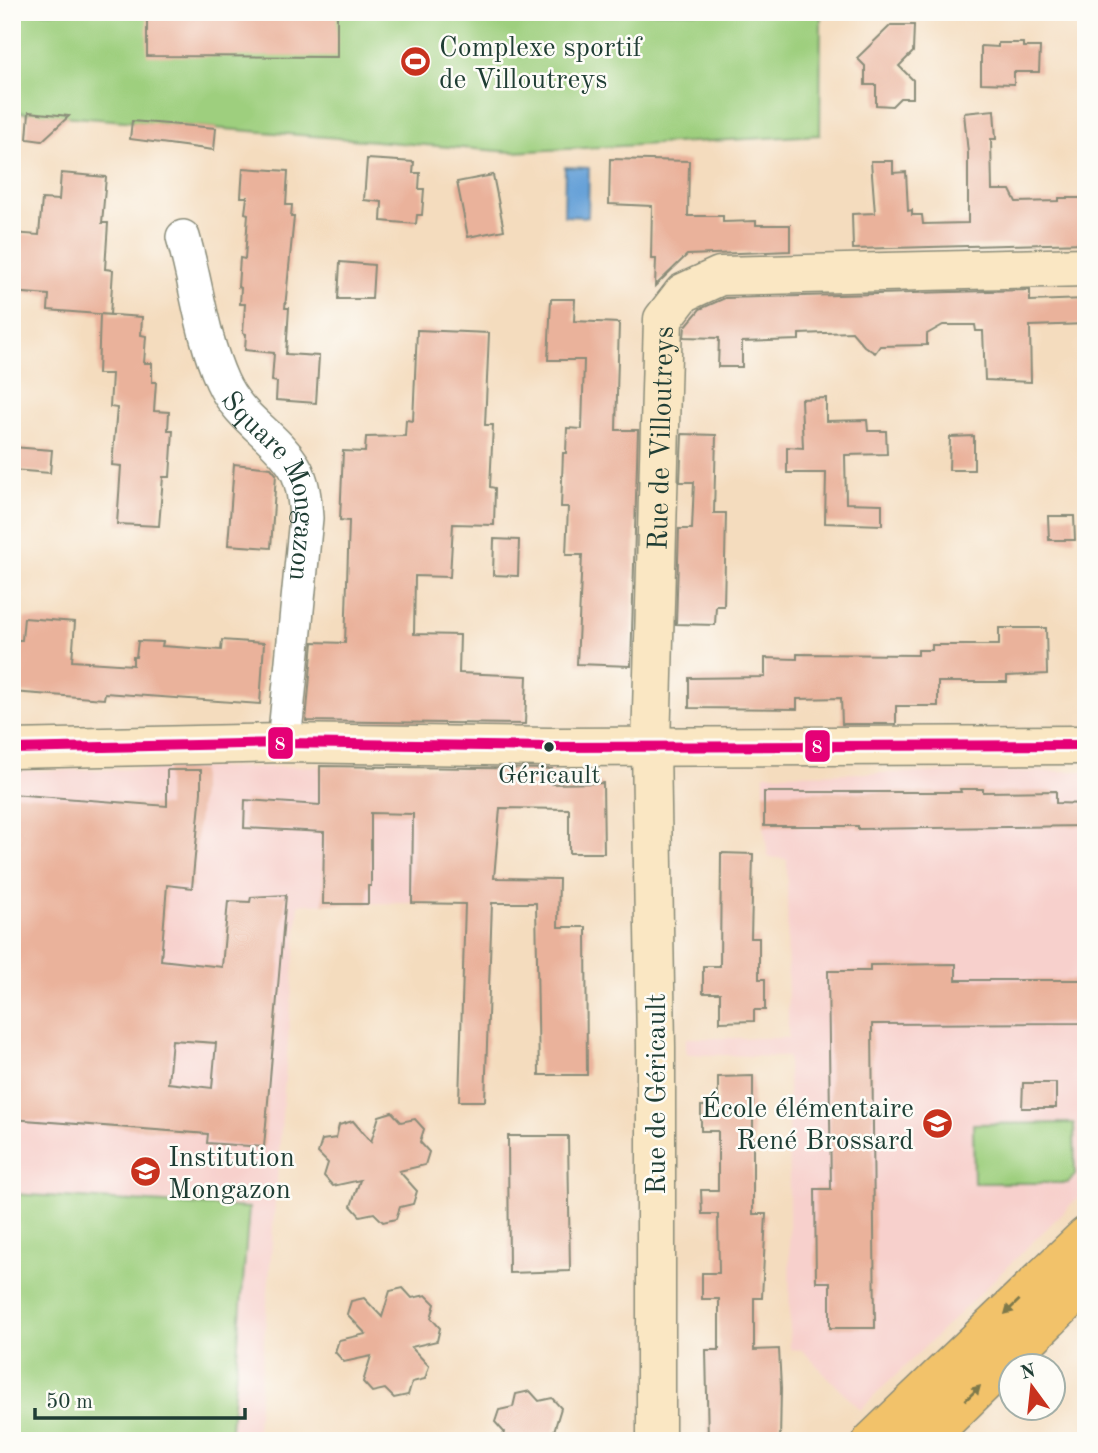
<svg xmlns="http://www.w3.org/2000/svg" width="1098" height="1453" viewBox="0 0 1098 1453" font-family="'Old Standard TT',serif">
	<rect width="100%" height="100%" fill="#fdfcf7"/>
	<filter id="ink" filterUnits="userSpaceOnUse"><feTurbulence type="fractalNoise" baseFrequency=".0143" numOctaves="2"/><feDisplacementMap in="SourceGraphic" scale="14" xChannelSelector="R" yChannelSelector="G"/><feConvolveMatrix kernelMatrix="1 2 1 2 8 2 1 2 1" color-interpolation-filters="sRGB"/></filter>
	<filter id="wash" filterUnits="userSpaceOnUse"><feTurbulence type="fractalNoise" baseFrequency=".00686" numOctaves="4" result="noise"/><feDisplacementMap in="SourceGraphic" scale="28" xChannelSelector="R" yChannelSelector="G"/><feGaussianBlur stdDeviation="1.57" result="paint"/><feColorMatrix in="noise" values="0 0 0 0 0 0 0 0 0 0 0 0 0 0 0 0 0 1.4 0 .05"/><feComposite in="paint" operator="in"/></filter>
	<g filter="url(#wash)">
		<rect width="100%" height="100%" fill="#f4dcbe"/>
		<path fill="#f7d0cc" d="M 320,766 L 413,767 L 412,903 L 299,904 L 256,1441 L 12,1441 L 12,771 Z
			M 1086,771 L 1086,1190 L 860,1410 L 802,1350 L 790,1349 L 788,1057 L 686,1054 L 686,1038 L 788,1038 L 787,859 L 768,857 L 764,826 L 764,774 Z"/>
		<path fill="#9ecf7e" stroke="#5e8659" stroke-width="2" d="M 12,12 L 821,12 L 820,135 L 512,152 L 12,112 Z
			M 1074,1123 L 1075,1175 L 1068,1183 L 974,1183 L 973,1124 Z
			M 12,1194 L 249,1208 L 230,1441 L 12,1441 Z"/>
		<path fill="#68a2d8" stroke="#447086" stroke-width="2" d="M 565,167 L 589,168 L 588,217 L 564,216 Z"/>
		<g id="blocks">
			<path fill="#eab29b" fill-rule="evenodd" d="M 147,12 L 337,12 L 337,57 L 147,56 Z
				M 891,25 L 914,25 L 913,52 L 899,66 L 913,80 L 913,98 L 900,98 L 892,106 L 876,105 L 876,85 L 865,85 L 865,66 L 857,58 Z
				M 998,43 L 1023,43 L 1023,47 L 1040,47 L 1039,72 L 1014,72 L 1014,84 L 981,83 L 981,46 L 998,47 Z
				M 994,110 L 996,139 L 991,139 L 992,190 L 1010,190 L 1016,202 L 1059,201 L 1059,198 L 1086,198 L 1086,243 L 853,249 L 852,214 L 875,213 L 871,161 L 893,161 L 893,173 L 906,172 L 908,211 L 912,210 L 912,215 L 922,215 L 923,224 L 968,223 L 968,153 L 964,113 Z
				M 29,112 L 69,116 L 42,141 L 27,139 Z
				M 132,121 L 216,128 L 214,150 L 130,139 Z
				M 367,159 L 414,162 L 413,173 L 420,173 L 419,189 L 424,189 L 422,215 L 417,215 L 416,224 L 381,221 L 382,202 L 364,200 Z
				M 610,159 L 689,161 L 688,216 L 723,216 L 723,222 L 756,221 L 756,225 L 790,225 L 790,251 L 687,255 L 655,286 L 656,259 L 651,259 L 652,206 L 609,204 Z
				M 243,168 L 288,171 L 286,205 L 292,205 L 291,217 L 294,217 L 285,308 L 289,308 L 286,354 L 319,356 L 316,403 L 276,400 L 277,382 L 272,381 L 274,353 L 245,350 L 246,334 L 243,333 L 245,304 L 240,304 L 241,288 L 238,287 L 240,258 L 245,259 L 248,214 L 245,213 L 247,197 L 241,197 Z
				M 61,173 L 106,177 L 102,223 L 108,223 L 105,269 L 113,270 L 110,315 L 48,310 L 49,295 L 12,292 L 12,233 L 39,235 L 42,199 L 59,200 Z
				M 493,175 L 504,230 L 468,237 L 457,182 Z
				M 340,262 L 374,265 L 372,299 L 338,299 Z
				M 1030,290 L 1030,301 L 1086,299 L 1086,324 L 1030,326 L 1031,382 L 985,380 L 983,331 L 976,331 L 975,325 L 943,325 L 927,334 L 927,345 L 880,346 L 875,353 L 864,346 L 852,332 L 799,334 L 799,340 L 742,342 L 742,367 L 718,367 L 719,338 L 684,337 L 685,327 L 700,309 L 725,298 Z
				M 551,299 L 575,299 L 574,321 L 619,323 L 616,430 L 638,430 L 631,666 L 577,664 L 582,555 L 566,555 L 568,507 L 561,507 L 563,453 L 566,453 L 567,428 L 582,429 L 584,360 L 548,360 Z
				M 100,314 L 142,317 L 141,335 L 146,336 L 144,363 L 152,363 L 152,382 L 156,382 L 154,411 L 169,412 L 168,430 L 173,430 L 170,477 L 163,477 L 159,526 L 117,524 L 121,466 L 112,465 L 117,408 L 110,407 L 112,374 L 98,374 Z
				M 417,330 L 489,333 L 485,425 L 493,425 L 490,487 L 495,488 L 494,525 L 453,524 L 450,577 L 415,576 L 414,634 L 460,635 L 459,673 L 527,676 L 525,724 L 306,721 L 313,642 L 345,643 L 349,521 L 340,520 L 343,451 L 365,452 L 366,437 L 405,436 L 406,420 L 413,421 Z
				M 826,398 L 826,421 L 867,420 L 868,431 L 886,431 L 887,454 L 845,455 L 846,503 L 882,504 L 882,525 L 825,523 L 826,473 L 787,473 L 787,447 L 803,448 L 801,399 Z
				M 682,434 L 716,435 L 714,513 L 726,513 L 724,606 L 716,606 L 715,625 L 676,624 L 679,529 L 692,529 L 694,482 L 680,482 Z
				M 974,436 L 974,470 L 949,470 L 950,437 Z
				M 12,447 L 52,450 L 50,473 L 12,470 Z
				M 234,464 L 271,468 L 276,474 L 271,548 L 228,545 Z
				M 1048,516 L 1074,516 L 1075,540 L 1049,540 Z
				M 494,539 L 519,540 L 518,576 L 493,575 Z
				M 24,618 L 75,622 L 72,661 L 133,665 L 133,657 L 136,657 L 138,641 L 163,642 L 162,646 L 221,650 L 222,640 L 264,643 L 260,704 L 105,693 L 104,699 L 12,692 L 12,640 L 22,640 Z
				M 999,628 L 1046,628 L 1047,674 L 1007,676 L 1007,682 L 938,682 L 938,706 L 896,706 L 896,724 L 842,724 L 841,698 L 797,699 L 797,709 L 689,708 L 689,678 L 765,677 L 765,658 L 797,659 L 797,654 L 918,655 L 918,650 L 932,650 L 932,645 L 999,645 Z
				M 320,766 L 552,769 L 552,784 L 603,783 L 604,853 L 569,853 L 569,809 L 500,808 L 494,878 L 559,879 L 558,927 L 586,927 L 587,1075 L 539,1075 L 536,903 L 492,903 L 485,1101 L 459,1101 L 465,904 L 412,903 L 413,814 L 371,813 L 371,886 L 368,886 L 368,904 L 323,904 L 324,832 L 244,828 L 245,800 L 320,805 Z
				M 167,770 L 201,770 L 201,792 L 192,888 L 167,885 L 161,960 L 222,967 L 228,901 L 250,902 L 251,897 L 286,895 L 264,1147 L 207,1143 L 208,1134 L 12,1119 L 12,794 L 167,806 ZM 172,1040 L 216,1043 L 212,1088 L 168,1083 Z
				M 960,789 L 983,789 L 983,792 L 1056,791 L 1056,803 L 1086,804 L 1086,826 L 858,829 L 858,826 L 764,826 L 764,792 L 961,792 Z
				M 721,853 L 753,854 L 751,938 L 759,938 L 759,979 L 765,979 L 765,1010 L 754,1010 L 754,1021 L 720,1022 L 720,993 L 703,993 L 703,966 L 720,966 Z
				M 956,964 L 956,980 L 1086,980 L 1086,1023 L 872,1024 L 875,1328 L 830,1328 L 830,1282 L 816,1282 L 815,1189 L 831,1189 L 828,971 L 870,971 L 870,965 Z
				M 753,1076 L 753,1214 L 766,1214 L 762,1298 L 754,1298 L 754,1350 L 779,1349 L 781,1388 L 780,1441 L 708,1441 L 706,1350 L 719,1350 L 719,1299 L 702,1299 L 702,1273 L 719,1273 L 718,1214 L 702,1214 L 701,1190 L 718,1190 L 718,1131 L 701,1131 L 701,1106 L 718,1106 L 718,1077 Z
				M 1023,1083 L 1056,1083 L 1056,1108 L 1022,1108 Z
				M 392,1112 L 401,1122 L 415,1119 L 424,1129 L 420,1142 L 429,1152 L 425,1165 L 399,1171 L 417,1191 L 413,1204 L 400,1207 L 396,1219 L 383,1222 L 374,1213 L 360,1216 L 351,1206 L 360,1180 L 333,1186 L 324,1176 L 328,1163 L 318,1153 L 322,1140 L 336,1138 L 339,1125 L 353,1121 L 371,1142 L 379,1116 Z
				M 508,1136 L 568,1136 L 570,1271 L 509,1273 Z
				M 403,1288 L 412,1298 L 426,1295 L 435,1304 L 431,1318 L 440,1328 L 437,1341 L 411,1347 L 429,1366 L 425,1379 L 412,1382 L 408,1395 L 394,1398 L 385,1389 L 372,1392 L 363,1382 L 371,1356 L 344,1362 L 335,1352 L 339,1340 L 366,1334 L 347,1314 L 351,1301 L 364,1298 L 382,1317 L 390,1291 Z
				M 530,1391 L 539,1401 L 552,1398 L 561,1408 L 551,1441 L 502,1441 L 504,1432 L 495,1422 L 499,1410 L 513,1407 L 516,1394 Z"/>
		</g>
	</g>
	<g filter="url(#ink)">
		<use href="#blocks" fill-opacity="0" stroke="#8a8c79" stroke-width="2"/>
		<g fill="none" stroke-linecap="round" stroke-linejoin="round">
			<defs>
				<g id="street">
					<path id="s1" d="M 183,237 C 197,285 201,334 222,381 C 239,419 274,434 294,466 C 303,480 305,501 306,518 L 284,743"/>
				</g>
				<g id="secondary">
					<path d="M 12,749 L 284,743 L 550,747 L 1086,745"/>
					<path id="s2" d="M 656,1441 L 656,1046 L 651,746 L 663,319 L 683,293 L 720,276 L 1086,267"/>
				</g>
				<path id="primary" d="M 872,1441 L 1086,1236
					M 925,1441 L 1086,1283"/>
			</defs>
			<use href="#street" stroke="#8a8c79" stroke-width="36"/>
			<use href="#secondary" stroke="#8a8c79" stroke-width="41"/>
			<use href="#primary" stroke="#8a8c79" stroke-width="41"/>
			<use href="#street" stroke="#fff" stroke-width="33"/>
			<use href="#secondary" stroke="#fae7c3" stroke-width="38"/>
			<use href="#primary" stroke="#f2c26a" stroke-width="38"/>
			<defs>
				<path id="bus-1" d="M 12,749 L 284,743 L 550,747 L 1086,745"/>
			</defs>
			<use href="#bus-1" stroke="#fdfcf7" stroke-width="16"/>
			<use href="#bus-1" stroke="#e50076" stroke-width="10"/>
		</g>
		<defs><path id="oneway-solid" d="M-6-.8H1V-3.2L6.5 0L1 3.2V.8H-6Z" transform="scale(1.75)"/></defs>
		<g fill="#7e794c">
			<use href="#oneway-solid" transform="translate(1012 1307) rotate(136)"/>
			<use href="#oneway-solid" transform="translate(973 1393) rotate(-44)"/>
		</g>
	</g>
	<defs>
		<symbol id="stadium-disc" viewBox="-11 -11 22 22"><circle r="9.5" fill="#c8321e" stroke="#fdfcf7"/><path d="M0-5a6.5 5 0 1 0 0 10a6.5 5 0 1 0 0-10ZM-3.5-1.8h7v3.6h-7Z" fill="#fff"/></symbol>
		<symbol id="school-disc" viewBox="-11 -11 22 22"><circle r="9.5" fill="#c8321e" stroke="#fdfcf7"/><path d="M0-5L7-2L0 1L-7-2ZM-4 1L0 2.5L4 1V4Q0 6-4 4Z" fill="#fff"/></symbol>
	</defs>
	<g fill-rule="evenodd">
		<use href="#stadium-disc" x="398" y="44" width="35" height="35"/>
		<use href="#school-disc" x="920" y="1106" width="35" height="35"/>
		<use href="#school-disc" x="128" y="1154" width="35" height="35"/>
	</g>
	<circle fill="#1f3d34" stroke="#fdfcf7" stroke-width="2.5" cx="549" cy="747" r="6"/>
	<g text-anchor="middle" stroke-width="5" stroke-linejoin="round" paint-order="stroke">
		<g font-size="26" fill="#1f3d34" stroke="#fdfcf7">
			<text x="549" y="783">Géricault</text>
		</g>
		<g font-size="28" fill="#1f3d34" stroke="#fdfcf7" text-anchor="start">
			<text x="439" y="56">Complexe sportif<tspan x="439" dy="32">de Villoutreys</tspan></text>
			<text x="914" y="1117" text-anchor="end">École élémentaire<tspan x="914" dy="32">René Brossard</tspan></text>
			<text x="168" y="1166">Institution<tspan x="168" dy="32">Mongazon</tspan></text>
		</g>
		<g font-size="28" fill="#1f3d34" stroke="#fdfcf7">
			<text dy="10" stroke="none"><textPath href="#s2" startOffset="1003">Rue de Villoutreys</textPath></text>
			<text dy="10" stroke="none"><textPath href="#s1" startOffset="271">Square Mongazon</textPath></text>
			<text transform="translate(655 1094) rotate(-90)" y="10">Rue de Géricault</text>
		</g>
	</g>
	<g stroke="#fdfcf7" stroke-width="2.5">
		<rect x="267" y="726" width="27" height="34" rx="7" fill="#e50076"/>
		<rect x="804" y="729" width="27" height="34" rx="7" fill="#e50076"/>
	</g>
	<g font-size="19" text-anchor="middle" font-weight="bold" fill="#fff">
		<text x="280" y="750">8</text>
		<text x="817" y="753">8</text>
	</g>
	<rect width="1098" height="1453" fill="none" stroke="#fdfcf7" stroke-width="42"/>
	<g transform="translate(1032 1387) rotate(345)"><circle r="33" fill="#fdfcf7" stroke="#a4b0a9" stroke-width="2"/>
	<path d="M0-5L12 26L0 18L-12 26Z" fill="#c8321e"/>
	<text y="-10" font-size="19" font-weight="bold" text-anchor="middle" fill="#1f3d34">N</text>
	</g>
	<path d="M35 1408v10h210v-10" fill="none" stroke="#1f3d34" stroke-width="3.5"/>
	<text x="46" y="1408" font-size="21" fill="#1f3d34" stroke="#fdfcf7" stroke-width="5" paint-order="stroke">50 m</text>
</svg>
